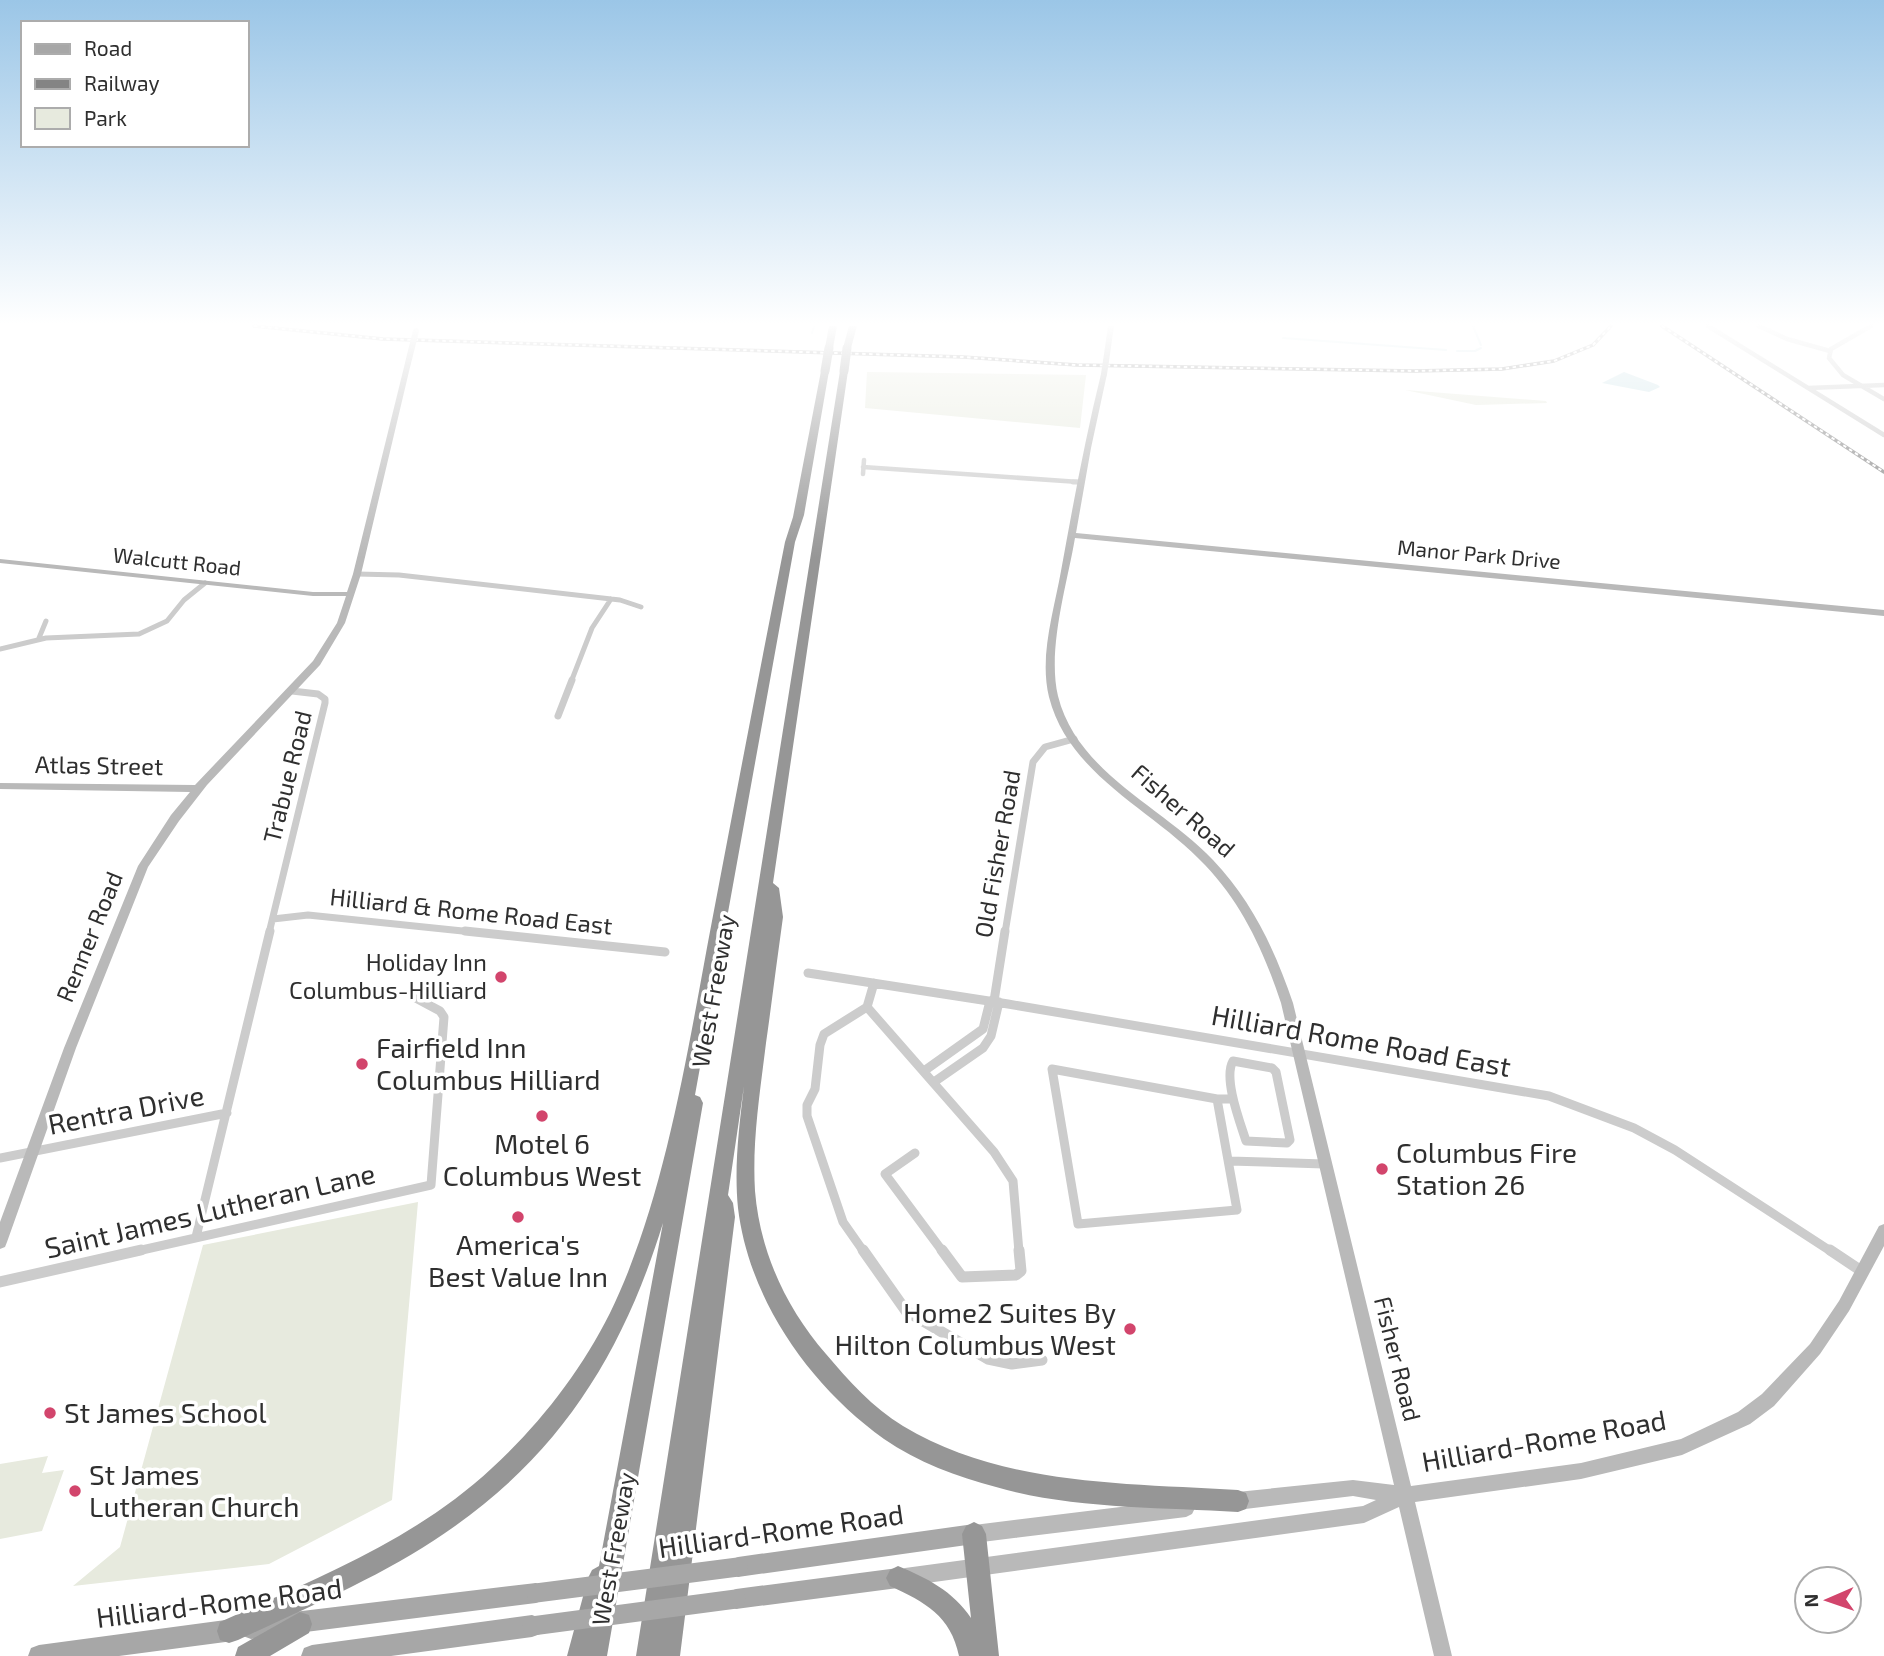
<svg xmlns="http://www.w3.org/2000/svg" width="1884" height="1656" viewBox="0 0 1884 1656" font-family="'Exo 2',sans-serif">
	<rect width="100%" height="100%" fill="#fff"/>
	<path fill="#e7eade" d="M 867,372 L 1086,375 L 1080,428 L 865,408 Z
		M 1405,390 L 1546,401 L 1547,403 L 1476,405 Z
		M 418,1202 L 392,1500 L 269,1564 L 73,1586 L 120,1547 L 203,1245 Z
		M 48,1456 L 42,1473 L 64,1470 L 42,1531 L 0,1539 L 0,1464 Z"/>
	<path fill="#c9e1e6" d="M 1624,372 L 1658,385 L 1660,387 L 1649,392 L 1602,383 Z"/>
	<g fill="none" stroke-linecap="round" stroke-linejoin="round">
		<path stroke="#c9e1e6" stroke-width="2" d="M 1473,326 L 1481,345
			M 812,333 L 814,326
			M 1283,338 L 1446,350
			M 1457,351 L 1475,351 L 1481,348"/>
		<path stroke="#ccc" stroke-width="4.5" d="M 1708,326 L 1884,435
			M 1759,326 L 1787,339 L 1830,351
			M 1871,326 L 1831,349 L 1829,358 L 1843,375 L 1884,399
			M 1808,388 L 1884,385
			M 863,467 L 1079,482
			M 863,474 L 864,460"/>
		<path stroke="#ccc" stroke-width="5" d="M 1073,482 L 1079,482
			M 357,574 L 399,575 L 620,600 L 641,607
			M 39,638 L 46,621
			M 0,649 L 46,638 L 139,634 L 167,621 L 184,600 L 205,583
			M 571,682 L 592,628 L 611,599"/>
		<path stroke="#ccc" stroke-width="7" d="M 558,716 L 572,680
			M 273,919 L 308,915 L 482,933
			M 269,933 L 325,703 L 325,699 L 318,694 L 292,691
			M 1005,933 L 1033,762 L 1045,747 L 1074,739"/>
		<path stroke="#ccc" stroke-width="9" d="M 465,931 L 665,952
			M 808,973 L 1008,1004 L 1549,1096 L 1634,1128 L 1675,1150 L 1832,1252
			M 994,1001 L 1005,931
			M 867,1007 L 994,1152 L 1013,1181 L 1019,1252
			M 1233,1061 L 1272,1068 L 1276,1072 L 1290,1140 L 1287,1143 L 1246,1141 C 1240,1122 1223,1078 1233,1061 Z
			M 1052,1069 L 1217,1099 L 1237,1210 L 1078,1224 Z
			M 924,1071 L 983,1029 L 990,1001
			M 934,1082 L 983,1048 L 991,1036 L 999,1002
			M 1217,1099 L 1233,1099
			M 915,1153 L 885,1174 L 943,1252
			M 0,1158 L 227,1113
			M 1230,1161 L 1324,1164
			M 196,1237 L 270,931
			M 133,1252 L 431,1185 L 444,1017 L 440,1011 L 412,996
			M 864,1252 L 843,1222 L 807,1116 L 807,1105 L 815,1089 L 820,1045 L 824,1034 L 867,1007 L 874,983"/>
		<path stroke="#ccc" stroke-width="11" d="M 863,1250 L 906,1311 L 988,1359 L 1012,1364 L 1042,1360
			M 942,1250 L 962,1277 L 1016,1275 L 1021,1271 L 1019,1250
			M 1830,1250 L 1863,1272
			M 0,1282 L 141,1250"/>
		<path fill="#b9b9b9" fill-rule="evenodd" d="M 1108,326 L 1114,326 L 1109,361 L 1106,363 L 1103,361 Z
			M 408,361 L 411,363 L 361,574 L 345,623 L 320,665 L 207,785 L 179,821 L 148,867 L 76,1048 L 7,1242 L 5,1247 L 0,1249 L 0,1222 L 64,1048 L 138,866 L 171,815 L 190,792 L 0,789 L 0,783 L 195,785 L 313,661 L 337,623 L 346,596 L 313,596 L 0,563 L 0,559 L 313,592 L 347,592 L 353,574 L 405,363 Z
			M 1104,372 L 1107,374 L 1091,448 L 1076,533 L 1884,610 L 1884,616 L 1075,538 C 1067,585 1047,649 1058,696 C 1077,773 1163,807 1213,860 C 1252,901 1275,950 1293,1003 L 1411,1486 L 1581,1463 L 1681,1439 L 1738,1412 L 1762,1394 L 1810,1344 L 1839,1301 L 1879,1226 L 1884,1224 L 1884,1246 L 1849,1311 L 1820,1354 L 1774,1406 L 1750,1424 L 1682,1455 L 1581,1479 L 1415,1502 L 1452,1656 L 1434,1656 L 1399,1507 L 1364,1523 L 905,1586 L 899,1583 L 896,1577 L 899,1571 L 905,1568 L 1363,1506 L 1376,1500 L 1353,1496 L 1237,1510 L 1231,1507 L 1228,1501 L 1231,1495 L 1237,1492 L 1353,1480 L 1394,1485 L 1281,1003 C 1264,952 1243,905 1205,865 C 1154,810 1069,776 1049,697 C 1039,656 1054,611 1061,571 C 1073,505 1085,439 1101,374 Z
			M 1186,1499 L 1192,1502 L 1195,1508 L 1192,1514 L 1186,1517 L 974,1543 L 968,1540 L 965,1534 L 968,1528 L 974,1525 Z"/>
		<path fill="#a7a7a7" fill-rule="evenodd" d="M 974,1524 L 981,1527 L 984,1534 L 981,1541 L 974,1544 L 738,1577 L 731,1574 L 728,1567 L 731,1560 L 738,1557 Z
			M 898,1568 L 905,1571 L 908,1578 L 905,1585 L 898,1588 L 736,1609 L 729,1606 L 726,1599 L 729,1592 L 736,1589 Z
			M 536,1583 L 543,1586 L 546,1593 L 543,1600 L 536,1603 L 251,1639 L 243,1636 L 242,1633 L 241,1638 L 233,1641 L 119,1656 L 28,1656 L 31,1648 L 39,1645 L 233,1619 L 241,1622 L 242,1625 L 243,1620 L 251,1617 Z
			M 532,1615 L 540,1618 L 543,1626 L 540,1634 L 532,1637 L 391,1656 L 301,1656 L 304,1648 L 312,1645 Z"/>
		<path fill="#969696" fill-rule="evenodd" d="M 829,326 L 837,326 L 833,348 L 829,350 L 825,348 Z
			M 849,326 L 857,326 L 851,348 L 847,350 L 843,348 Z
			M 825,369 L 829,371 L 804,515 L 795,542 L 695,1095 L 700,1097 L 703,1103 L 607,1656 L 567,1656 L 588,1578 L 592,1570 L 599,1566 L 663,1223 C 623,1353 560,1455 445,1533 C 381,1577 308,1607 238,1640 L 229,1643 L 220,1640 L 217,1631 L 220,1622 C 315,1579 415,1540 492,1468 C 540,1424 581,1371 610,1313 C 666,1198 688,1047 712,921 C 736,795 760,668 785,542 L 793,517 L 821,371 Z
			M 844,369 L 848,371 L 773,883 L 779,888 L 783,917 C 777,959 772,1001 766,1043 C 760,1092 752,1142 755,1191 C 760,1252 786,1308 826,1354 C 848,1380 873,1408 903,1426 C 1003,1486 1125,1483 1238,1490 L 1246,1493 L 1249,1501 L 1246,1509 L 1238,1512 C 1160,1507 1072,1509 996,1487 C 958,1477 917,1462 884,1439 C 810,1386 749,1300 738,1208 C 734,1168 739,1127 744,1086 L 728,1195 L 733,1203 L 735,1217 L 680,1656 L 636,1656 L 840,371 Z
			M 974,1522 L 982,1526 L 986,1534 L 999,1656 L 959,1656 C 951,1616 925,1602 890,1586 L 886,1578 L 890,1570 L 898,1566 C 927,1578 953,1591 971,1618 L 962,1534 L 966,1526 Z
			M 300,1612 L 309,1615 L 312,1624 L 309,1633 L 270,1656 L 235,1656 L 238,1647 Z"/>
		<defs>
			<path id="rail" d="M 254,326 L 383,339 L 963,357 L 1077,365 L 1415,371 L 1502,369 L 1554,361 L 1593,345 L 1611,326
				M 1662,326 L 1884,472"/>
		</defs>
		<use href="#rail" stroke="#848484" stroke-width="3.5"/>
		<use href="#rail" stroke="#fff" stroke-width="2" stroke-dasharray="3.5" stroke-linecap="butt"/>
		<path stroke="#b9b9b9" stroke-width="6" d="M 408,363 L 416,331
			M 1104,374 L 1106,361"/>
		<path stroke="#a7a7a7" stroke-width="19" d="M 536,1593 L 738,1567
			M 532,1626 L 736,1599"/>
		<path stroke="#969696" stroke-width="9" d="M 825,371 L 829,348
			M 844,371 L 847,348"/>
	</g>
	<linearGradient id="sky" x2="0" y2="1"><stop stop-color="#9bc6e7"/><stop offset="0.58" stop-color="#fff"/><stop offset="1" stop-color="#fff" stop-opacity="0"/></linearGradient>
	<rect width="1884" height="558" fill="url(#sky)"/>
	<g fill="#d2456c" stroke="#fff" stroke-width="2.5">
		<circle cx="501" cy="977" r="7"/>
		<circle cx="362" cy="1064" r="7"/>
		<circle cx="542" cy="1116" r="7"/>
		<circle cx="1382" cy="1169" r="7"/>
		<circle cx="518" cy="1217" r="7"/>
		<circle cx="1130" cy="1329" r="7"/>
		<circle cx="50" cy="1413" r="7"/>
		<circle cx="75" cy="1491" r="7"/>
	</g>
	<g text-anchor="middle" stroke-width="7" stroke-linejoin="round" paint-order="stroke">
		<g font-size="21" fill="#2f2f2f" stroke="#fff">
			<text transform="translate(1479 555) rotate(5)" y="7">Manor Park Drive</text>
			<text transform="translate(177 562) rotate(6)" y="7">Walcutt Road</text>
		</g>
		<g font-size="24" fill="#2f2f2f" stroke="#fff">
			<text transform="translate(99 766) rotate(1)" y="8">Atlas Street</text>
			<text transform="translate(288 777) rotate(-76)" y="8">Trabue Road</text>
			<text transform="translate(1183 811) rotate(41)" y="8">Fisher Road</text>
			<text transform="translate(998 854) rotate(-80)" y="8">Old Fisher Road</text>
			<text transform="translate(471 912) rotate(6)" y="8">Hilliard &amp; Rome Road East</text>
			<text transform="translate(90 937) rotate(-68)" y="8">Renner Road</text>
			<text transform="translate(714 991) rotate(-80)" y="8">West Freeway</text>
			<text transform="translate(1397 1359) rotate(76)" y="8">Fisher Road</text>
			<text transform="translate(614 1549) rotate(-80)" y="8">West Freeway</text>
		</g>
		<g font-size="24" fill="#2f2f2f" stroke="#fff" text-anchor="end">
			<text x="487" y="971">Holiday Inn<tspan x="487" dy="28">Columbus-Hilliard</tspan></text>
		</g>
		<g font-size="28" fill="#2f2f2f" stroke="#fff">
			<text transform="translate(1361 1041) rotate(10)" y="10">Hilliard Rome Road East</text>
			<text transform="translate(126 1110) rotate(-11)" y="10">Rentra Drive</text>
			<text transform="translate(210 1211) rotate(-13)" y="10">Saint James Lutheran Lane</text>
			<text transform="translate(1544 1441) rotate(-10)" y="10">Hilliard-Rome Road</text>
			<text transform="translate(781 1531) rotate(-8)" y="10">Hilliard-Rome Road</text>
			<text transform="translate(219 1603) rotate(-7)" y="10">Hilliard-Rome Road</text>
		</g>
		<g font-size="28" fill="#2f2f2f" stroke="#fff" text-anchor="start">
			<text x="376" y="1058">Fairfield Inn<tspan x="376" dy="32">Columbus Hilliard</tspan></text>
			<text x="542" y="1154" text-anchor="middle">Motel 6<tspan x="542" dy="32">Columbus West</tspan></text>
			<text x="1396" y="1163">Columbus Fire<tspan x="1396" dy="32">Station 26</tspan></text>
			<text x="518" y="1255" text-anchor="middle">America's<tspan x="518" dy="32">Best Value Inn</tspan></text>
			<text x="1116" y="1323" text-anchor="end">Home2 Suites By<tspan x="1116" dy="32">Hilton Columbus West</tspan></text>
			<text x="64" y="1423">St James School</text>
			<text x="89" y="1485">St James<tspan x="89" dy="32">Lutheran Church</tspan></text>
		</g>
	</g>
	<rect x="21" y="21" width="228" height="126" fill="#ffffff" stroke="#acacac" stroke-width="2"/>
	<rect x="35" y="44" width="35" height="10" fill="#a7a7a7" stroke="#acacac" stroke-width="2"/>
	<text x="84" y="56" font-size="21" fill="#2f2f2f">Road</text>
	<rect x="35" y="79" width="35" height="10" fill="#848484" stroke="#acacac" stroke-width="2"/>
	<text x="84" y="91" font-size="21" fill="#2f2f2f">Railway</text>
	<rect x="35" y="108" width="35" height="21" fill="#e7eade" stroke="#acacac" stroke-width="2"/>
	<text x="84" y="126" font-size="21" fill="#2f2f2f">Park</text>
	<g transform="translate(1828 1600) rotate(268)"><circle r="33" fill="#ffffff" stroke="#acacac" stroke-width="2"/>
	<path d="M0-5L12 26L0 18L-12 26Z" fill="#d2456c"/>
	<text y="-10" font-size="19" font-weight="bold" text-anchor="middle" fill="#2f2f2f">N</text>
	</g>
</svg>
